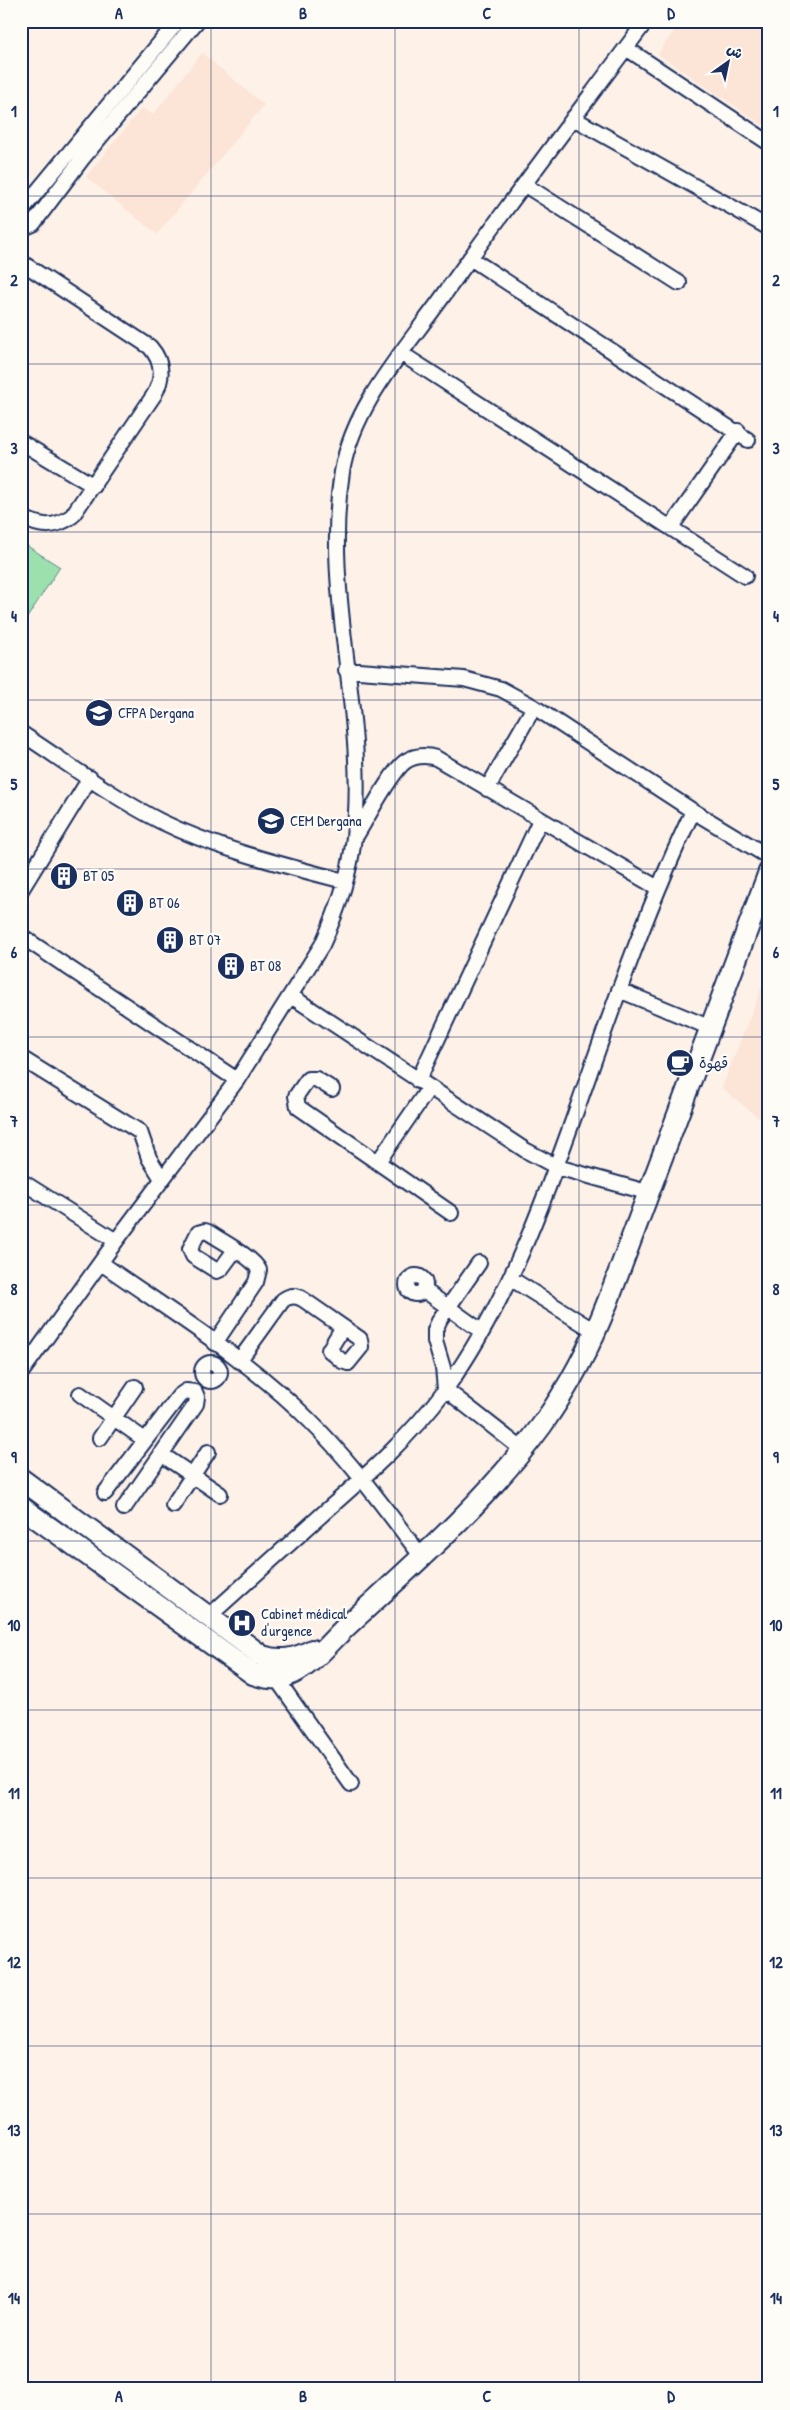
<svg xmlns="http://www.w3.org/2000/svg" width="790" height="2410" viewBox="0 0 790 2410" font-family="'Patrick Hand','Playpen Sans Arabic',sans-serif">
	<rect width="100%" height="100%" fill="#fdf1e8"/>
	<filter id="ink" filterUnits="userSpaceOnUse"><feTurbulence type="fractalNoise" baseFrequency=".02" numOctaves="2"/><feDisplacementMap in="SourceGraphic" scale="10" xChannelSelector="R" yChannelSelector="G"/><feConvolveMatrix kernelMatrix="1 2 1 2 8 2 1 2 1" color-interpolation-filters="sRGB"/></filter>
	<g filter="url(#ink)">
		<path fill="#fce4d6" d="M 681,21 L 769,21 L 769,129 L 658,54 Z
			M 202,53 L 264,105 L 157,234 L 86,177 L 142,108 L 153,115 Z
			M 769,969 L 769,1126 L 722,1088 Z"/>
		<path fill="#9ce1ad" stroke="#5c8886" d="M 21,542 L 60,567 L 21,627 Z"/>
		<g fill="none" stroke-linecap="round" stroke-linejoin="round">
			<defs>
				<path id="street" d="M 626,48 L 769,143
					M 573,118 L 769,228
					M 525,185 L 679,283
					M 21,211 L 178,21
					M 21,229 L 33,224 L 82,159 L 197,21
					M 470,258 L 748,440
					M 21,262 L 150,347 C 163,362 164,377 154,395 L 72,516 C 54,529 40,527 21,517
					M 402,354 L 745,576
					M 21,442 L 94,486
					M 671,527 L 738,431
					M 346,670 L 464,679 L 501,689 L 534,707 L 693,811 L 769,857
					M 21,733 C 67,763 111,796 160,821 C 217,849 283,865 344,881
					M 487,789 L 534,707
					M 356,836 C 367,819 391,771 406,761 C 416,755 426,755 436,758 L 658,888
					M 21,890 L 90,778
					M 21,936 L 237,1080
					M 619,990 L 711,1028
					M 291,996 L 525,1150 L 557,1167 L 650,1193
					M 21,1058 L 140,1132 L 149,1158 L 162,1179
					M 418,1081 L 540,820
					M 332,1089 L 316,1079 L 308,1079 L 296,1096 L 298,1107 L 451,1213
					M 378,1162 L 429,1088
					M 21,1181 L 116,1241
					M 101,1263 C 171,1312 248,1359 309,1420 C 351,1461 386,1510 422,1557
					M 479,1263 L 440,1319 L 435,1330 L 435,1341 L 443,1368 L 445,1389 L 523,1450
					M407 1285a9 9 0 1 1 18 0a9 9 0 1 1-18 0Z
					M 510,1278 L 596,1332
					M 424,1290 L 481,1331
					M 215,1343 L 256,1282 L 259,1270 C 253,1257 221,1241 208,1232 L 205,1231 L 198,1233 L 190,1249 L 193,1256 L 217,1271 L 221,1269 L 235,1250
					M 239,1361 L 283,1300 C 290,1295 297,1295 304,1300 L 360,1339 L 361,1347 L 348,1363 L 342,1361 L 329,1350 L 343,1327
					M202 1372a9 9 0 1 1 18 0a9 9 0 1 1-18 0Z
					M 21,1373 L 116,1241 L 237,1080 L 322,945 C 337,912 350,874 354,837 C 368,715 322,594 342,472 C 353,406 403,352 441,299 C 507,205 577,114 646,21
					M 80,1394 L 145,1440
					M 100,1438 L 135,1387
					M 161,1454 L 220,1494
					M 105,1493 L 179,1396 L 186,1391 L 195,1392
					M 173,1505 L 208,1452
					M 124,1508 L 196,1404 L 197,1397 L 195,1392
					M 208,1617 C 248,1581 287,1546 327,1510 C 369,1473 411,1436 445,1390 C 507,1304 544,1202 579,1103 C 614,1004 648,905 693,811
					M 276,1678 L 351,1784"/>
				<path id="secondary" d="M 21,1479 L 262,1656 C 281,1662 295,1659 312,1650
					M 21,1507 L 253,1674 C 265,1678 275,1680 287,1676 C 313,1666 330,1641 350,1623 C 418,1561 488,1499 542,1425 C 569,1387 591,1345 608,1301 L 769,872"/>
			</defs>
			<use href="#street" stroke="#1b2f5e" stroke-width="18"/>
			<use href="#secondary" stroke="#1b2f5e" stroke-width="24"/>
			<use href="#street" stroke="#fdfcf7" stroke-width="14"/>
			<use href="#secondary" stroke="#fdfcf7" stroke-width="20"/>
		</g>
	</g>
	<path fill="none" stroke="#1b2f5e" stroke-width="1" stroke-opacity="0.55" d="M 211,21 L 211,2389M 395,21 L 395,2389M 579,21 L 579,2389M 21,196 L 769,196M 21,364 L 769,364M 21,532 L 769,532M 21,700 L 769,700M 21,869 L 769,869M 21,1037 L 769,1037M 21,1205 L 769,1205M 21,1373 L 769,1373M 21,1541 L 769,1541M 21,1710 L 769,1710M 21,1878 L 769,1878M 21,2046 L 769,2046M 21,2214 L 769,2214"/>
	<defs>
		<symbol id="university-disc" viewBox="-11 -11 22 22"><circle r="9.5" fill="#1b2f5e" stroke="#fdfcf7"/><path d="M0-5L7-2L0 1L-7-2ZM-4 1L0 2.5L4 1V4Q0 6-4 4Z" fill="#fff"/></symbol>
		<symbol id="school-disc" viewBox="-11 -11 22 22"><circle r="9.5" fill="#1b2f5e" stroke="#fdfcf7"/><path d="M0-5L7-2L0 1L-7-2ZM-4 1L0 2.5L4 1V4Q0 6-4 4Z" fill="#fff"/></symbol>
		<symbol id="building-disc" viewBox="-11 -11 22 22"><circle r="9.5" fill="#1b2f5e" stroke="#fdfcf7"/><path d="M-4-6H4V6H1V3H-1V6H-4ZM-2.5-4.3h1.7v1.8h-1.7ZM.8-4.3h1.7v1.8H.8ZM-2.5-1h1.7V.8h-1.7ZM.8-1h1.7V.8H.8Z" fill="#fff"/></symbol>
		<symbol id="cafe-disc" viewBox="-11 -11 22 22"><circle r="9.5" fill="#1b2f5e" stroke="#fdfcf7"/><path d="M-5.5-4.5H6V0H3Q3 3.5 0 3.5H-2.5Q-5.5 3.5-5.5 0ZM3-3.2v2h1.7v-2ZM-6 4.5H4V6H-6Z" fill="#fff"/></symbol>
		<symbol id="hospital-disc" viewBox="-11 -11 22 22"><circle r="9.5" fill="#1b2f5e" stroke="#fdfcf7"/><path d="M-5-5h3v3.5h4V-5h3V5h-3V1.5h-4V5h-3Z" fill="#fff"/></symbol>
	</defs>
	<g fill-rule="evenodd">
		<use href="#university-disc" x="83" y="697" width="32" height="32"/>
		<use href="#school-disc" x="255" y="805" width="32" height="32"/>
		<use href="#building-disc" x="48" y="860" width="32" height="32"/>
		<use href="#building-disc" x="114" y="887" width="32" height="32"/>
		<use href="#building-disc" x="154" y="924" width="32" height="32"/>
		<use href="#building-disc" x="215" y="950" width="32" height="32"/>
		<use href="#cafe-disc" x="664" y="1047" width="32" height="32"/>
		<use href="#hospital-disc" x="226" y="1607" width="32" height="32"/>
	</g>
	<g text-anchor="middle" stroke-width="4.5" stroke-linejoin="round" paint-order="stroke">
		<g font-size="15" fill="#1b2f5e" stroke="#fdfcf7" text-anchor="start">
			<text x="118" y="718">CFPA Dergana</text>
			<text x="290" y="826">CEM Dergana</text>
			<text x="83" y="881">BT 05</text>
			<text x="149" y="908">BT 06</text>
			<text x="189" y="945">BT 07</text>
			<text x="250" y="971">BT 08</text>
			<text x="699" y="1068">قهوة</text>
			<text x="261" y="1619">Cabinet médical<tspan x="261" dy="17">d'urgence</tspan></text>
		</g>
	</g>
	<rect width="790" height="2410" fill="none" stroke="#fdfcf7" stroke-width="55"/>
	<g transform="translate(728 62) rotate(33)" stroke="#fdfcf7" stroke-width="4" paint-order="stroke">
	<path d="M0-4L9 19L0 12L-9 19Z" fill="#1b2f5e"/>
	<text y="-8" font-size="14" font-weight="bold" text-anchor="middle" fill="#1b2f5e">ش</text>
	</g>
	<rect x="28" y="28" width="734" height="2354" fill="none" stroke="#1b2f5e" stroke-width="2"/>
	<g font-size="16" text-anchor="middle" font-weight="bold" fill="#1b2f5e">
		<text x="119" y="19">A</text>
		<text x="303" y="19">B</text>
		<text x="487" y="19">C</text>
		<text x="671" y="19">D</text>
		<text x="14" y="117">1</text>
		<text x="776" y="117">1</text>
		<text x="14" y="286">2</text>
		<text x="776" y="286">2</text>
		<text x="14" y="454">3</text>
		<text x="776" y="454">3</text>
		<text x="14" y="622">4</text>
		<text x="776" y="622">4</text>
		<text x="14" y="790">5</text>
		<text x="776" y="790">5</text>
		<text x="14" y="958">6</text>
		<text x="776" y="958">6</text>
		<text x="14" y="1127">7</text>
		<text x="776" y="1127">7</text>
		<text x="14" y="1295">8</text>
		<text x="776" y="1295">8</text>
		<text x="14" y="1463">9</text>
		<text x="776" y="1463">9</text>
		<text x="14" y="1631">10</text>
		<text x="776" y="1631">10</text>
		<text x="14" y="1799">11</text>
		<text x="776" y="1799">11</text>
		<text x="14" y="1968">12</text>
		<text x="776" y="1968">12</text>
		<text x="14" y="2136">13</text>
		<text x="776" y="2136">13</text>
		<text x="14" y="2304">14</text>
		<text x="776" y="2304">14</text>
		<text x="119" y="2402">A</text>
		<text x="303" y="2402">B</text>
		<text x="487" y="2402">C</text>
		<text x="671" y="2402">D</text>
	</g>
</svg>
